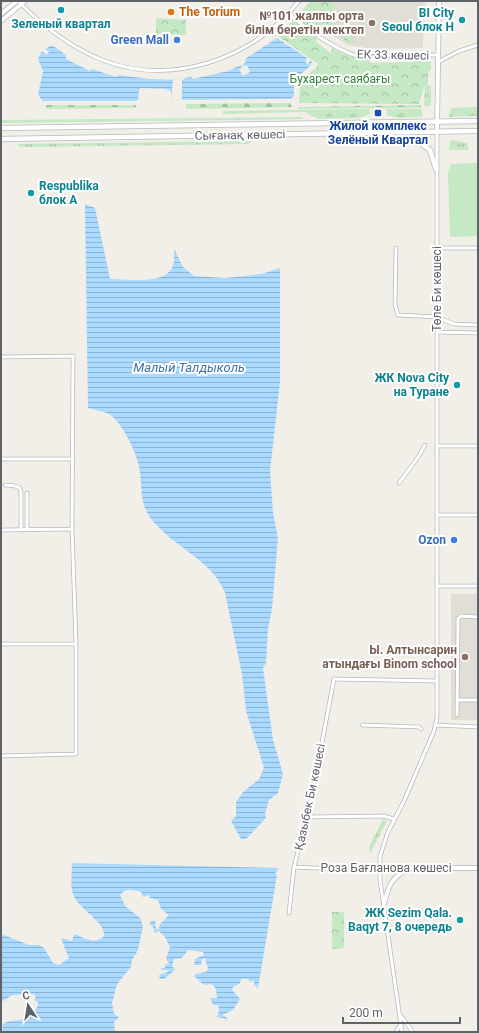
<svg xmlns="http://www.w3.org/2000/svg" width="479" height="1033" viewBox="0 0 479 1033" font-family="Roboto,sans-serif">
	<defs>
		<pattern id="grass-tufts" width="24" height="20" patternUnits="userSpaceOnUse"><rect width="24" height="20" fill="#c5e8c5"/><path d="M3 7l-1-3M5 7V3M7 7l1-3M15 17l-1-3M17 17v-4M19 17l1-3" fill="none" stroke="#a3c0a4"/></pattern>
		<pattern id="forest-firs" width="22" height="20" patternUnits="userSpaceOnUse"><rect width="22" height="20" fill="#c5e8c5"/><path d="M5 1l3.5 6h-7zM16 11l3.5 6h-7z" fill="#a3c0a4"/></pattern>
		<pattern id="park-crowns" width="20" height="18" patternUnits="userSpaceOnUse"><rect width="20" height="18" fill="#c5e8c5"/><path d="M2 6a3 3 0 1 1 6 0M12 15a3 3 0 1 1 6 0" fill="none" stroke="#a3c0a4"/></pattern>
		<pattern id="water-rules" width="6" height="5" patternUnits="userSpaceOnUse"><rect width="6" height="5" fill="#aadaff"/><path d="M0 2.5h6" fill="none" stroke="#8eb4d2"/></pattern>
	</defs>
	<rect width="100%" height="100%" fill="#f1efe8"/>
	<path fill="#e1ded6" d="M 310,1 L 425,1 L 423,48 L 369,49 L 347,45 L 320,27 L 322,13 L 309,3 Z
		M 451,594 L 478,594 L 478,720 L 451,720 Z"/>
	<path fill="url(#grass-tufts)" d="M 426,59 L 431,62 L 431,70 L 428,72 L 428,86 L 431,86 L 431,106 L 424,106 Z
		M 478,107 L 478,116 L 449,117 L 451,108 Z
		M 369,109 L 370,114 L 359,118 L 318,119 L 305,112 L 223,114 L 223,111 Z
		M 387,109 L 422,109 L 422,117 L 398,118 L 387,115 Z
		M 301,117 L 304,119 L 1,123 L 1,120 Z
		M 452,140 L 467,143 L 469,150 L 449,150 L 450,141 Z
		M 252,141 L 248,144 L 21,147 L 17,144 Z
		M 383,819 L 387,821 L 370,854 L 369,847 Z"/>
	<path fill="url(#forest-firs)" d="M 290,103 L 292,107 L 186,109 L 186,104 Z
		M 46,105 L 136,105 L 136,108 L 46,109 Z
		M 421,105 L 421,108 L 298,109 L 298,107 Z"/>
	<path fill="url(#park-crowns)" d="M 311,1 L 334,1 L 333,33 L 354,35 L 353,43 L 348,42 L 322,26 L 324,13 L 311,4 L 322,13 L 320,27 L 316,42 L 331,53 L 332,48 C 344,55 355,58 369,58 L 371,63 L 414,62 L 412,58 L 426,59 L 426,81 L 419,104 L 299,103 C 300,95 298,84 304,77 C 309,72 316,71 318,64 L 278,36 Z
		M 156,18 L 186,20 L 186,35 L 156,34 Z
		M 332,912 L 344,912 L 344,948 L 332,949 Z"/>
	<path fill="#c5e8c5" d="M 478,163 L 478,236 L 450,237 L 448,172 L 451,164 Z"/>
	<path fill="url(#water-rules)" d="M 277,38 L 307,58 L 305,62 L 308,64 L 311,60 L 312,62 L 310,66 L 294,80 L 294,96 L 291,99 L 171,100 L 171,91 L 166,89 L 141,88 L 139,90 L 138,100 L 134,101 L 43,101 L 38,95 L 43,71 C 40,60 35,63 42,51 L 47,55 L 49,52 L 45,49 L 52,45 L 66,55 L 66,59 L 90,71 L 92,69 L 116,77 L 118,75 L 150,79 L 183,80 L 185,78 L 191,77 L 193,79 L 228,71 L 241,65 L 242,67 L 239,69 L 243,76 L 250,72 L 247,65 L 244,66 L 243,64 L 246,62 L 245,59 Z
		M 85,204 L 95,208 L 110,279 C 127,279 163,285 172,268 C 175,263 174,254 174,249 L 183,267 L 194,276 L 225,278 L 262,274 L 280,268 L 280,382 L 270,471 L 273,513 L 278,538 L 272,609 L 268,628 L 266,663 L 263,668 L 273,740 L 283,774 L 278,793 L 269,800 L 265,814 L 266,818 L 246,839 L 241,839 L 231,821 L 236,816 L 236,802 L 243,792 L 259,779 L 264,768 L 246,711 L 242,674 L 225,593 C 212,559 170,546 149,516 C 140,503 142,487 140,472 C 138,455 123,423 109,414 C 103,411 94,410 88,408 Z
		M 72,863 L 279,868 L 275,874 L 277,875 L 258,988 L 254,985 L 254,980 L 251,982 L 248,979 L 241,979 L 240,983 L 233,987 L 232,990 L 240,999 L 233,1010 L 222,1015 L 227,1018 L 227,1021 L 224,1018 L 217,1017 L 219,1011 L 218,1005 L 213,1005 L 210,998 L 217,998 L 216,989 L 212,984 L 204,985 L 194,976 L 195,974 L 206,972 L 208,969 L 205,958 L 202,959 L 201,965 L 194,965 L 195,959 L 204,955 L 203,952 L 188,950 L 182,958 L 174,959 L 172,966 L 175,970 L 164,979 L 160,979 L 159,975 L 168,972 L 168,970 L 161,970 L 161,968 L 165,968 L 165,965 L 169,963 L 166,959 L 170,947 L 165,937 L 159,931 L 155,933 L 153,927 L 149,923 L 155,920 L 156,929 L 159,929 L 160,924 L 169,915 L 161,909 L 158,900 L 150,898 L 149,895 L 143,897 L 141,892 C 133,890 126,887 120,895 L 125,906 L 140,918 L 143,926 L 138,950 L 132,960 L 131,967 L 117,984 L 112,1003 L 114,1014 L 119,1017 L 114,1022 L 115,1032 L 2,1032 L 3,1024 C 13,1017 20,1025 32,1013 C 36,1009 38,1008 38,1002 L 34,1000 L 36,997 L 34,994 L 13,995 L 1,1002 L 1,934 L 29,945 L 39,945 L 44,948 L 53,963 L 59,965 L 69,958 L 61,939 L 63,938 L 72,941 L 74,934 C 83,937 95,946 104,936 C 106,922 78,909 73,894 C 70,885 72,873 72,863 Z"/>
	<path fill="#f1efe8" d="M 173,80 L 182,80 L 182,100 L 171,100 Z"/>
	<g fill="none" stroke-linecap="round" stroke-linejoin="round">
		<defs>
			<path id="minor" d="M 20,3 C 44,27 70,47 102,60 C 172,87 253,59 299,1
				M 289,14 C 308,30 332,48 357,56 L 438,55
				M 438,62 L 459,51 L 478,45
				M 396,248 L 395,305 L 398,315 L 437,317 L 454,324 L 478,325
				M 437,248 L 478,248
				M 437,332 L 478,333
				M 1,357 L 73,356 L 72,529
				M 438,446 L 478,446
				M 1,459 L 73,459
				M 399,483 L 419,456 L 425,445
				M 5,485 L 15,486 L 20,488 L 21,493 L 21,530
				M 438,515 L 478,515
				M 1,530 L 72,529 L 76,644 L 1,644
				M 27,530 L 27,493
				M 437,586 L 478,586
				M 458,700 L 478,700
				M 457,715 L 458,619 L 461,616 L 478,617
				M 362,725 L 419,727 L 421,729
				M 436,725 L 478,727
				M 1,756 L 76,754 L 76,644
				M 307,817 L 384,816 L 394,819
				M 294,867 L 313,868 L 380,868
				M 289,913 L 294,867 L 311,800 L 334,679 L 437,681
				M 401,1016 L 413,1032
				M 396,1032 L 401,1024
				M 402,1032 L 380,880 L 380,856 L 388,832 L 404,801 L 434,731 L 437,718 L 437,132"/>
			<path id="tertiary" d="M 1,14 L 17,1
				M 1,21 L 25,1
				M 437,132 L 439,1
				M 380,868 L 478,868
				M 384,904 C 389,884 391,878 410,868"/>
			<path id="secondary" d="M 1,128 L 478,121
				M 386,133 L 397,141 L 420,143 L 430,150 L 436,169
				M 1,139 L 478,131"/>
		</defs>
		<use href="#minor" stroke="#b5b8bc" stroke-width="4.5"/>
		<use href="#tertiary" stroke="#b5b8bc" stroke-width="5.5"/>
		<use href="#secondary" stroke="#b6babf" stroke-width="6"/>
		<use href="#minor" stroke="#fff" stroke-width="3"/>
		<use href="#tertiary" stroke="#fff" stroke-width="4"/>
		<use href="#secondary" stroke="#fff" stroke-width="4.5"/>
	</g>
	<g fill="#0f9aa8" stroke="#fff" stroke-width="1.5">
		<circle cx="61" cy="10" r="4"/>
		<circle cx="462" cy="20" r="4"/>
		<circle cx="31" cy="193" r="4"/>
		<circle cx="457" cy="385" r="4"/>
		<circle cx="460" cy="920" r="4"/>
	</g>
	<circle fill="#e8710a" stroke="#fff" stroke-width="1.5" cx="171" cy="12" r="4"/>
	<g fill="#8d6e63" stroke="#fff" stroke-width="1.5">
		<circle cx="372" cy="23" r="4"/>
		<circle cx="465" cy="657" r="4"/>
	</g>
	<g fill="#3f7fe0" stroke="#fff" stroke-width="1.5">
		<circle cx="177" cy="40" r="4"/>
		<circle cx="454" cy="540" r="4"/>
	</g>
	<rect fill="#1a4fb4" stroke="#fff" stroke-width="1.5" x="374" y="109" width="8" height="8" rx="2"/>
	<g text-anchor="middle" stroke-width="4" stroke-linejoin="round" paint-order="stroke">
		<g font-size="12" font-weight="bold" fill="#c56008" stroke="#fff" text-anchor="start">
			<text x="179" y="16">The Torium</text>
		</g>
		<g font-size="12" font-weight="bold" fill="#0d838f" stroke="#fff" text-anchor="end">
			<text x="454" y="17">BI City<tspan x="454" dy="14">Seoul блок H</tspan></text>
			<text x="61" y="28" text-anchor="middle">Зеленый квартал</text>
			<text x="39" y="190" text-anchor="start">Respublika<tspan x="39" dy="14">блок А</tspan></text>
			<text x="449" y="382">ЖК Nova City<tspan x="449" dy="14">на Туране</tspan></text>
			<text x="452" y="917">ЖК Sezim Qala.<tspan x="452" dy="14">Baqyt 7, 8 очередь</tspan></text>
		</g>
		<g font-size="12" font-weight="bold" fill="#785e54" stroke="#fff" text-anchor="end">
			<text x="364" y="20">№101 жалпы орта<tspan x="364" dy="14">білім беретін мектеп</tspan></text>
			<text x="457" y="654">Ы. Алтынсарин<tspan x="457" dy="14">атындағы Binom school</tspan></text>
		</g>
		<g font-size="12" font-weight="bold" fill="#366cbe" stroke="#fff" text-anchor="end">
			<text x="169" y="44">Green Mall</text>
			<text x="446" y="544">Ozon</text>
		</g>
		<g font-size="12" fill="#5f6368" stroke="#fff">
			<text transform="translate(393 55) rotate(1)" y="4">ЕК-33 көшесі</text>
			<text transform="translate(240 135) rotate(-1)" y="4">Сығанақ көшесі</text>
			<text transform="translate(437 289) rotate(-90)" y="4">Төле Би көшесі</text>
			<text transform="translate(310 797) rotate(-78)" y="4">Қазыбек Би көшесі</text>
			<text x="386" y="872">Роза Бағланова көшесі</text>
		</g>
		<g font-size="12" fill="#348238" stroke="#fff">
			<text x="340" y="83">Бухарест саябағы</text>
		</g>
		<g font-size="12" font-weight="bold" fill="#164399" stroke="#fff">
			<text x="378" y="130">Жилой комплекс<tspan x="378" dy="14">Зелёный Квартал</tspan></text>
		</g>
		<g font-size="13" font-style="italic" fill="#4174aa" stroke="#fff">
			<text x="189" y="372">Малый Талдыколь</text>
		</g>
	</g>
	<rect width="479" height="1033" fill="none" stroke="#5f6368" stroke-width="4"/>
	<g transform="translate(28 1005) rotate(348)" stroke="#ffffff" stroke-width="3" paint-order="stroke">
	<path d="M0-3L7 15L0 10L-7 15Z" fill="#5f6368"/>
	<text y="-6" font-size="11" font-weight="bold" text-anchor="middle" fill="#5f6368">С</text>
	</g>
	<path d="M343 1017v6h117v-6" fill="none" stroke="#5f6368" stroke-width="2"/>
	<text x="349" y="1017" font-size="12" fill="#5f6368" stroke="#ffffff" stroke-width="3" paint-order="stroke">200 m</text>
</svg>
